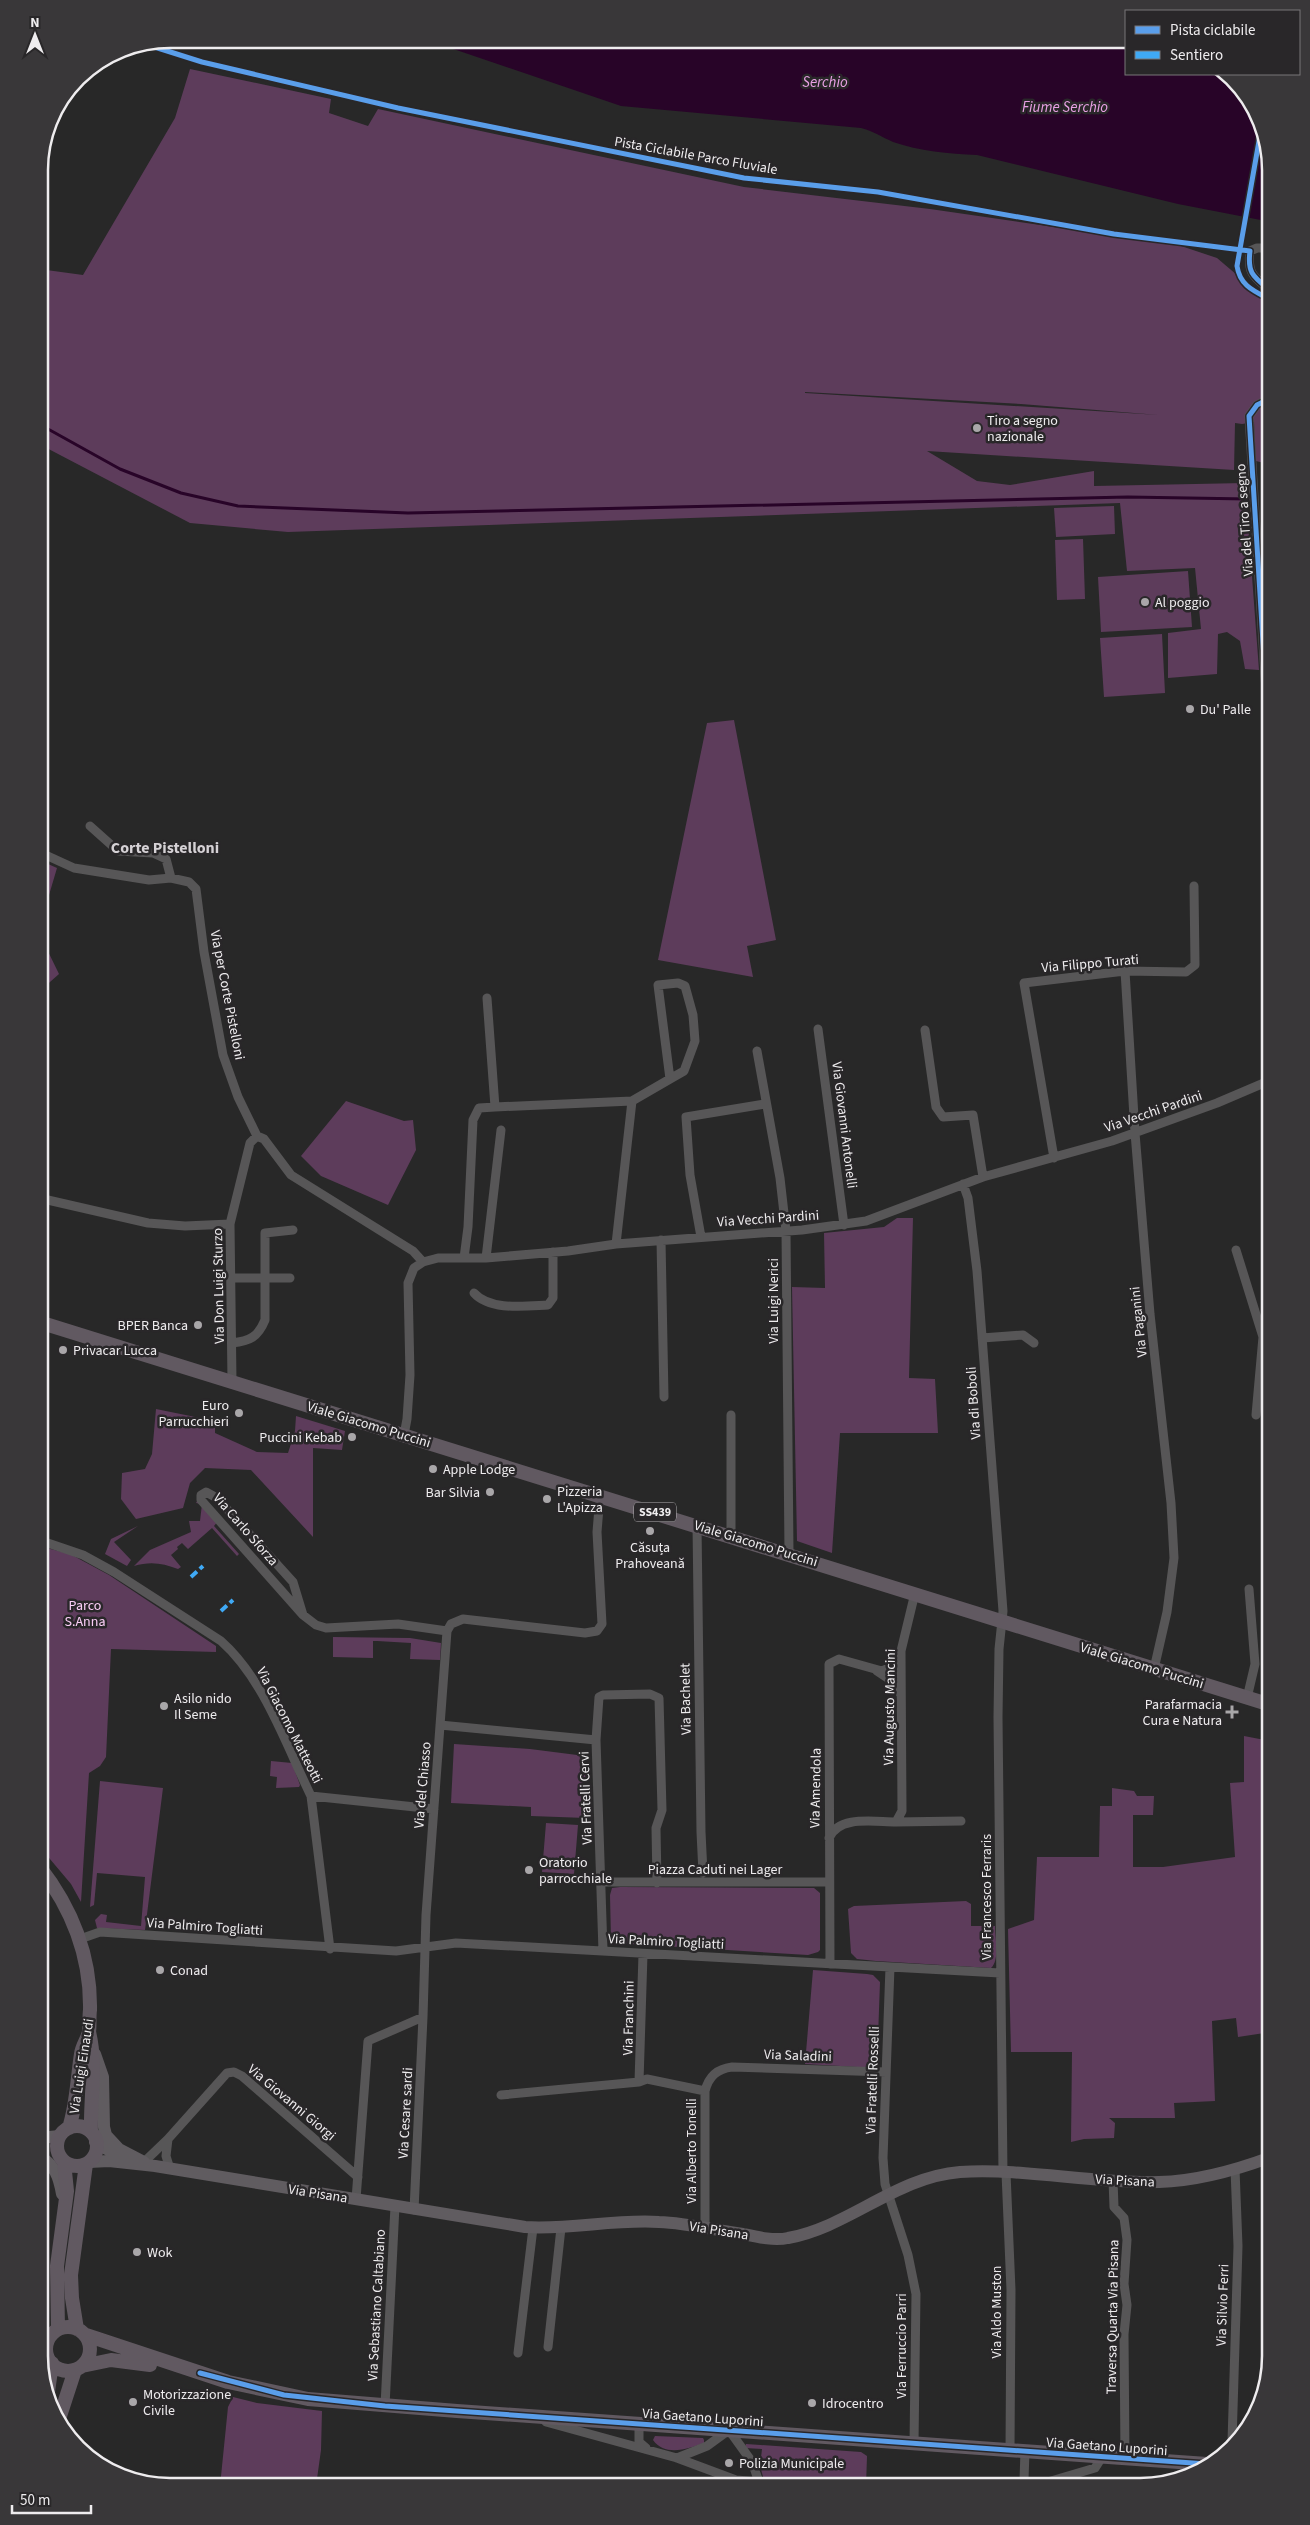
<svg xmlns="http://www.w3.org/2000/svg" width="1310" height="2525" viewBox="0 0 1310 2525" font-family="'Source Sans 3',sans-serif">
	<rect width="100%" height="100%" fill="#282828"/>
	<path fill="#5d3c5b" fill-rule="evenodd" d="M 190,69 L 331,99 L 329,113 L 368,126 L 378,109 L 744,187 L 930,209 L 1178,245 L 1217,258 L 1271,304 L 1271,419 L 1267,420 L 1264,463 L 1256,461 L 1254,422 L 1242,424 L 1235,423 L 1234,470 L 927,451 L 977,481 L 1010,485 L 1094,471 L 1094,486 L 1245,483 L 1259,670 L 1245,669 L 1240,641 L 1227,632 L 1218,634 L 1217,674 L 1168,678 L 1168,633 L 1201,629 L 1195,568 L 1127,571 L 1120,503 L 288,532 L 190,523 L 39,444 L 39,269 L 83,275 L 175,118 ZM 805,392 L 1021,404 L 1159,415 L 805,393 Z
		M 1114,506 L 1115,534 L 1056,537 L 1054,508 Z
		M 1083,539 L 1085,599 L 1057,600 L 1055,540 Z
		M 1188,571 L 1192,627 L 1101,632 L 1098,577 Z
		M 1162,634 L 1165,693 L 1104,697 L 1100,638 Z
		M 734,720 L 776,940 L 747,946 L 753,977 L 658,960 L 707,723 Z
		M 39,860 L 57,868 L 39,929 Z
		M 39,933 L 59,974 L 41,990 L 39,990 Z
		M 346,1101 L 404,1121 L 413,1120 L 416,1150 L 388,1205 L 321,1176 L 301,1156 Z
		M 897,1218 L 913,1218 L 909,1378 L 935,1379 L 938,1433 L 840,1433 L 832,1553 L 797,1541 L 792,1287 L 825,1288 L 824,1233 L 884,1227 Z
		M 156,1409 L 215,1421 L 215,1433 L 257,1452 L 288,1453 L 295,1431 L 296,1416 L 345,1431 L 342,1450 L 313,1448 L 313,1537 L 251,1470 L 205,1468 L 190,1483 L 183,1508 L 136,1519 L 121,1499 L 122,1473 L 145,1469 L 152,1454 Z
		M 199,1498 L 218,1521 L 214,1526 L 239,1554 L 237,1556 L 212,1528 L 188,1549 L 182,1543 L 177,1547 L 178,1549 L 171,1555 L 181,1567 L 178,1569 C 163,1563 150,1561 134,1566 L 150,1550 L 191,1532 L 189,1521 L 200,1521 L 202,1504 L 196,1503 Z
		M 138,1526 L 114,1542 L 131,1560 L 127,1566 L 105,1554 L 111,1539 Z
		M 39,1546 L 70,1554 L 109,1575 L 216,1646 L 216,1652 L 111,1649 L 106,1757 L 100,1766 L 89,1773 L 81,1902 L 71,1884 L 39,1846 Z
		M 333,1637 L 410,1638 L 441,1643 L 440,1660 L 410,1659 L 411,1643 L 377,1641 L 373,1641 L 373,1658 L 333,1657 Z
		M 1244,1736 L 1270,1741 L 1271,1737 L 1271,2032 L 1238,2037 L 1236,2018 L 1212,2021 L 1215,2101 L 1174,2103 L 1175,2118 L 1109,2118 L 1115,2123 L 1114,2138 L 1084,2139 L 1071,2142 L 1072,2052 L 1011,2052 L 1008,1929 L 1034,1920 L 1037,1857 L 1099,1857 L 1100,1806 L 1112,1806 L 1112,1788 L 1134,1791 L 1137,1796 L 1154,1796 L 1153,1815 L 1133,1815 L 1133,1867 L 1163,1867 L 1235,1857 L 1230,1783 L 1244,1782 Z
		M 454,1744 L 530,1749 L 585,1756 L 586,1818 L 531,1816 L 531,1807 L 451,1803 Z
		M 271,1761 L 292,1763 L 300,1785 L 299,1787 L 276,1788 L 277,1777 L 270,1776 Z
		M 100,1781 L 163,1788 L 145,1930 L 97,1928 L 95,1920 L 101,1914 L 107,1915 L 106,1922 L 141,1926 L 145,1877 L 97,1873 L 94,1905 L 90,1907 Z
		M 546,1823 L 578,1825 L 574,1874 L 542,1872 Z
		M 620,1887 L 814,1888 L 820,1893 L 820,1950 L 818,1952 L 808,1955 L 614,1943 L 611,1940 L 610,1895 L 612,1888 Z
		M 966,1901 L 971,1904 L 971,1926 L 995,1926 C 995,1938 1000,1960 991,1968 L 876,1961 L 857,1959 L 851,1953 L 848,1909 L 854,1906 Z
		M 813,1970 L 867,1974 L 873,1975 L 880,1982 L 877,2066 L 875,2068 L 805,2064 Z
		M 233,2397 L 257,2403 L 322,2411 L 321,2450 L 316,2486 L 220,2486 L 228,2407 Z
		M 655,2436 L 703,2438 L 704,2440 L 704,2443 C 688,2449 665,2457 653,2440 Z
		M 746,2444 L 861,2452 L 867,2456 L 866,2486 L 764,2480 L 760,2466 L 762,2449 L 745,2448 Z"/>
	<path fill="#280428" d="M 424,39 L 1126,39 L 1126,74 L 1226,74 L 1261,119 L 1271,169 L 1271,222 L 1178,204 L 977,155 C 949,154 919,151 893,142 C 882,137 873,131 861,128 L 621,106 Z"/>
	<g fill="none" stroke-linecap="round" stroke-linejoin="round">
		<path stroke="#280428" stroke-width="3" d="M 39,424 L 120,469 L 181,493 L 238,506 L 408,513 L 1128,497 L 1248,499
			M 1266,496 L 1271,495"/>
		<path stroke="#575657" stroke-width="9" d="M 1271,291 C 1254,277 1247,274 1250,251 L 1257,248 L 1271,248
			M 1271,772 L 1249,416 L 1257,405 L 1271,398
			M 90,826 L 118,851 L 153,853 L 166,859 L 171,878
			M 39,852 L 74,868 L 149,880 L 171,878 L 189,882 L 196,889 L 204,952 L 223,1055 L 238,1097 L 257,1136 L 264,1139 L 291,1175 L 413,1251 L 423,1262
			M 1125,971 L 1135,1133 L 1150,1314 L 1171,1503 L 1174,1558 L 1167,1612 L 1154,1669
			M 487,998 L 495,1107 L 632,1101
			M 818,1029 L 844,1225
			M 925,1030 L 936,1107 L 943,1117 L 973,1115 L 983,1177
			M 757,1051 L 780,1178 L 786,1231 L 789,1553
			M 1054,1158 L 1024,983 L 1125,971 L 1186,972 L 1195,965 L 1194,886
			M 963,1184 L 968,1198 L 977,1271 L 1003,1611 L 999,1649 L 998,1717 L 1003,2173
			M 39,1198 L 148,1223 L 185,1226 L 230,1224
			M 701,1237 L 690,1175 L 686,1117 L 765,1104
			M 661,1240 L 664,1397
			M 616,1244 L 632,1101 L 670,1079 L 658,985 L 678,983 L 685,986 L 693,1015 L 695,1041 L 684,1071 L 670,1079
			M 1236,1250 L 1263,1337 L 1256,1415
			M 464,1258 L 468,1227 L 473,1120 L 479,1108 L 495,1107
			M 486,1258 L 501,1130
			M 230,1278 L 290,1278
			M 474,1293 C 490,1311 526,1306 548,1305 L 553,1298 L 553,1252
			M 982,1338 L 1023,1335 L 1034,1343
			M 232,1343 C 250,1341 258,1337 265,1320 L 265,1233 L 293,1230
			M 232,1381 L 230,1224 L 250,1143 L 257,1136
			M 404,1435 L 407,1419 L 410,1375 L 408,1283 L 414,1268 L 423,1262 L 438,1258 L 486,1258 L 568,1251 L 616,1244 L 802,1230 L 866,1221 L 983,1177 L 1112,1141 L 1217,1103 L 1271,1080
			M 697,1525 L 701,1832 L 703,1873
			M 731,1535 L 731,1415
			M 39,1540 L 83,1555 L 114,1572 L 221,1641 C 264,1679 286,1745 311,1796 L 434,1809
			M 303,1615 L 293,1582 L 217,1498 L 206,1492 L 201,1495 L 201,1500 L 303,1615 L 316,1625 L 326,1628 L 398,1624 L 447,1631
			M 877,1671 L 895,1683 L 901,1695
			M 1247,1698 L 1255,1664 L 1249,1589
			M 440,1725 L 596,1740 L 603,1951
			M 596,1740 L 599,1697 L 603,1695 L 650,1694 L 659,1698 L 662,1810 L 656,1828 L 657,1883
			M 311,1796 L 330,1949
			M 896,1822 L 961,1821
			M 829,1838 C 839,1815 874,1822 896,1822 L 902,1811 L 901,1651 L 915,1593
			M 602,1882 L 829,1882
			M 80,1939 L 100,1932 L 396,1951 L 456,1943 L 1000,1973
			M 830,1964 L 829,1664 L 839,1659 L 882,1671 L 889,1668 L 901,1651
			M 890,1967 L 883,2158 L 885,2184 L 908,2255 L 916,2294 L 914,2443
			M 639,2082 L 643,1954
			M 501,2095 L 639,2082 L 647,2079 L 705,2091
			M 168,2139 L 166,2156 L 170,2169
			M 144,2162 L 168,2139 L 227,2073 L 234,2072 L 242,2076 L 358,2177
			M 1006,2173 L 1011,2290 L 1010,2450
			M 1113,2180 L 1114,2207 L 1124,2218 L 1127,2240 L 1124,2284 L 1127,2305 L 1124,2334 L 1125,2458
			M 356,2199 L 368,2041 L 423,2017 L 426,1915 L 447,1631 L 451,1624 L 463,1619 L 585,1633 L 597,1631 L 602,1624 L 597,1532 L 600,1495
			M 414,2210 L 423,2017
			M 705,2228 L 705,2091 C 709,2076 717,2069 732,2067 L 886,2072
			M 548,2347 L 561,2228
			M 518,2353 L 533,2228
			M 385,2406 L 395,2206
			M 546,2422 L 677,2458 L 736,2480 L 814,2486
			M 639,2424 L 639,2442 L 646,2448
			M 1232,2442 L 1238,2246 L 1235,2169
			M 677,2458 L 707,2446 L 729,2430 L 752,2462 L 759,2482
			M 1021,2486 L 1024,2480 L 1025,2451
			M 1034,2486 L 1095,2468 L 1102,2457"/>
		<path stroke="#605c60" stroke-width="12" d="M 95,2054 L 103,2077 L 104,2127 L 106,2135 L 119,2149 L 144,2162
			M 39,2138 L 60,2136
			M 95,2142 L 117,2155
			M 39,2156 C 55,2165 59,2177 62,2194
			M 89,2162 L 109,2161 L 155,2166 L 525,2227 C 570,2230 614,2219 659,2222 C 687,2223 715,2230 743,2234 C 757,2237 774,2241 788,2238 C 849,2227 896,2177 960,2172 C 1027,2168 1093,2184 1159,2182 C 1197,2181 1236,2170 1271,2157"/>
		<path stroke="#615961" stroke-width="14" d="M 39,1322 L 1271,1705
			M 39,1866 C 71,1907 91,1956 90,2010 C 89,2017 90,2025 89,2032 C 87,2040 82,2046 81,2054 C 77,2079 77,2103 69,2128
			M 89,2032 C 97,2064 90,2098 91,2132
			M57 2146a20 20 0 1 1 40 0a20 20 0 1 1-40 0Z
			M46 2349a22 22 0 1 1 44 0a22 22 0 1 1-44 0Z
			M 58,2329 L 57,2266 L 67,2191 L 64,2162
			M 77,2329 L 72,2298 L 71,2275 L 86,2164
			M 86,2335 L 228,2382 L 308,2399 L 457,2411 L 1207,2464
			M 82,2366 L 111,2360 L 150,2365
			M 47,2399 L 52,2363
			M 59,2419 L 75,2370"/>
		<path stroke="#3fa9f5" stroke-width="4" stroke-dasharray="8 4" stroke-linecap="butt" d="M 191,1577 L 203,1566
			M 221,1611 L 233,1600"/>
		<defs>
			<path id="cycleway" d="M 145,44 L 202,62 L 398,108 L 744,178 L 878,192 L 1114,234 L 1250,251 C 1247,274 1254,277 1271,291
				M 1262,124 L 1237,266 C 1240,286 1254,291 1271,300
				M 1271,772 L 1249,416 L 1257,405 L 1271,398
				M 200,2373 L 284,2395 L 385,2406 L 1207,2464"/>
		</defs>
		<use href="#cycleway" stroke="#292729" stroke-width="8"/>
		<use href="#cycleway" stroke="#5a9eea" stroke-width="5"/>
	</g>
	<g fill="#a9a7a9" stroke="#292729" stroke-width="2">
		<circle cx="977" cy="428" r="5"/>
		<circle cx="1145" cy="602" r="5"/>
		<circle cx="1190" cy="709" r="5"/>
		<circle cx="198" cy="1325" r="5"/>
		<circle cx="63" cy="1350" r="5"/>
		<circle cx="239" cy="1413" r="5"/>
		<circle cx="352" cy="1437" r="5"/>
		<circle cx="433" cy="1469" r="5"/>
		<circle cx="490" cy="1492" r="5"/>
		<circle cx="547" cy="1499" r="5"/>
		<circle cx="650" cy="1531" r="5"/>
		<circle cx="164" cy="1706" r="5"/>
		<path d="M1229.5 1704.5h5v5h5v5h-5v5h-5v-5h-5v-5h5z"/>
		<circle cx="529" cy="1870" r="5"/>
		<circle cx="160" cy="1970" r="5"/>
		<circle cx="137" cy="2252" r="5"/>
		<circle cx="133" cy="2402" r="5"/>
		<circle cx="812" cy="2403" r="5"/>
		<circle cx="729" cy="2463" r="5"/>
	</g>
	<g text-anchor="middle" stroke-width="5" stroke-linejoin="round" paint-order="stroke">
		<rect fill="#292729" stroke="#b3b1b3" stroke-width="1" x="634" y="1502.5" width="42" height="19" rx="4"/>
		<g font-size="12" font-weight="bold" fill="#eeecee">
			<text x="655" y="1516">SS439</text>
		</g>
		<g font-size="14" fill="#eeecee" stroke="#292729">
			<text transform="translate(696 155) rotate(10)" y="5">Pista Ciclabile Parco Fluviale</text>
			<text transform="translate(1244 520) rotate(-94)" y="5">Via del Tiro a segno</text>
			<text transform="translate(1090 963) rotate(-5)" y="5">Via Filippo Turati</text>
			<text transform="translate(228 995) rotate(79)" y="5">Via per Corte Pistelloni</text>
			<text transform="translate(1153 1111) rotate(-19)" y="5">Via Vecchi Pardini</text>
			<text transform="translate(845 1125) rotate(83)" y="5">Via Giovanni Antonelli</text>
			<text transform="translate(768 1218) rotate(-4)" y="5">Via Vecchi Pardini</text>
			<text transform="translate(218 1286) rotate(-91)" y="5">Via Don Luigi Sturzo</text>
			<text transform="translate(773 1301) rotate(-90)" y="5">Via Luigi Nerici</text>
			<text transform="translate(1138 1322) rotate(-96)" y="5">Via Paganini</text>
			<text transform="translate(973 1403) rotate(-94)" y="5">Via di Boboli</text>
			<text transform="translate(369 1424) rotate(17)" y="5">Viale Giacomo Puccini</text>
			<text transform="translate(246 1529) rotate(49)" y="5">Via Carlo Sforza</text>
			<text transform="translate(756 1543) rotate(17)" y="5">Viale Giacomo Puccini</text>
			<text transform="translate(1142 1665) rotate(17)" y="5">Viale Giacomo Puccini</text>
			<text transform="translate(685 1699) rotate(-91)" y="5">Via Bachelet</text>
			<text transform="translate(889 1707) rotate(-89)" y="5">Via Augusto Mancini</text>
			<text transform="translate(290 1725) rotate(63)" y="5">Via Giacomo Matteotti</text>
			<text transform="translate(422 1785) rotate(-85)" y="5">Via del Chiasso</text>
			<text transform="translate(815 1788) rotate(-89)" y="5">Via Amendola</text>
			<text transform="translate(585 1798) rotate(-92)" y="5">Via Fratelli Cervi</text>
			<text x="715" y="1874">Piazza Caduti nei Lager</text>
			<text transform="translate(986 1897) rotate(-90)" y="5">Via Francesco Ferraris</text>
			<text transform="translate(205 1926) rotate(4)" y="5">Via Palmiro Togliatti</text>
			<text transform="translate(666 1941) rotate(3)" y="5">Via Palmiro Togliatti</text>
			<text transform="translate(628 2018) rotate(-89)" y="5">Via Franchini</text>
			<text transform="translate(798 2055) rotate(2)" y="5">Via Saladini</text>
			<text transform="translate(81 2066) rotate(-81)" y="5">Via Luigi Einaudi</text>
			<text transform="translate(872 2080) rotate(-88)" y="5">Via Fratelli Rosselli</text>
			<text transform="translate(292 2102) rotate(40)" y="5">Via Giovanni Giorgi</text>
			<text transform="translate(405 2113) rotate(-87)" y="5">Via Cesare sardi</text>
			<text transform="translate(691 2151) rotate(-90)" y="5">Via Alberto Tonelli</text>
			<text transform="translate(1125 2180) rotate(3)" y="5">Via Pisana</text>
			<text transform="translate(318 2193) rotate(9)" y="5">Via Pisana</text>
			<text transform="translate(719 2230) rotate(9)" y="5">Via Pisana</text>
			<text transform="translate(376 2305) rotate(-87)" y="5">Via Sebastiano Caltabiano</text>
			<text transform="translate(1222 2305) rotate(-88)" y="5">Via Silvio Ferri</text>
			<text transform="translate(996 2312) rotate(-90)" y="5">Via Aldo Muston</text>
			<text transform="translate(1112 2317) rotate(-89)" y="5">Traversa Quarta Via Pisana</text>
			<text transform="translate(901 2346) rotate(-90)" y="5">Via Ferruccio Parri</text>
			<text transform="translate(703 2417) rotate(4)" y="5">Via Gaetano Luporini</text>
			<text transform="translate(1107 2446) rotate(4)" y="5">Via Gaetano Luporini</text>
		</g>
		<g font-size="14" fill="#eeecee" stroke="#292729" text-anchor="start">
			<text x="987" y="425">Tiro a segno<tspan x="987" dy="16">nazionale</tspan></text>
			<text x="1155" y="607">Al poggio</text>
			<text x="1200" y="714">Du' Palle</text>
			<text x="188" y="1330" text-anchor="end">BPER Banca</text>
			<text x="73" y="1355">Privacar Lucca</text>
			<text x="229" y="1410" text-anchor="end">Euro<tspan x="229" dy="16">Parrucchieri</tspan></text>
			<text x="342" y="1442" text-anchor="end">Puccini Kebab</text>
			<text x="443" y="1474">Apple Lodge</text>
			<text x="557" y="1496">Pizzeria<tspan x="557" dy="16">L'Apizza</tspan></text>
			<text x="480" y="1497" text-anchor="end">Bar Silvia</text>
			<text x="650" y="1552" text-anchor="middle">Căsuța<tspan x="650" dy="16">Prahoveană</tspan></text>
			<text x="174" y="1703">Asilo nido<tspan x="174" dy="16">Il Seme</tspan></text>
			<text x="1222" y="1709" text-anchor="end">Parafarmacia<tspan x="1222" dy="16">Cura e Natura</tspan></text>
			<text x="539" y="1867">Oratorio<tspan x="539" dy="16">parrocchiale</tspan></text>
			<text x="170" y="1975">Conad</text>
			<text x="147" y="2257">Wok</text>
			<text x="143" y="2399">Motorizzazione<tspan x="143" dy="16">Civile</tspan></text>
			<text x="822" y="2408">Idrocentro</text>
			<text x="739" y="2468">Polizia Municipale</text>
		</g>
		<g font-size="14" fill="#fbcef7" stroke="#292729">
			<text x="85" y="1610">Parco<tspan x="85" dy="16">S.Anna</tspan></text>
		</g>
		<g font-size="15" font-style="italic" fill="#e9a1e5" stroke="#292729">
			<text x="825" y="87">Serchio</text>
			<text x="1065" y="112">Fiume Serchio</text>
		</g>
		<g font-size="16" font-weight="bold" fill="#d5d1d5" stroke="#292729">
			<text x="165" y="853">Corte Pistelloni</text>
		</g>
	</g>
	<path d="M0 0H1310V2525H0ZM170 48H1140A122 122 0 0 1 1262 170V2356A122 122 0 0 1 1140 2478H170A122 122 0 0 1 48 2356V170A122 122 0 0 1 170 48Z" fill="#393739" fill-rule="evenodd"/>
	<path fill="none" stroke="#eeecee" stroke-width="2.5" d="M170 48H1140A122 122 0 0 1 1262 170V2356A122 122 0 0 1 1140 2478H170A122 122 0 0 1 48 2356V170A122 122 0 0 1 170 48Z"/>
	<rect x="1125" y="10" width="175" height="65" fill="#292729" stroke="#787678"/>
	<rect x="1135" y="26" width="25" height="8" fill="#5a9eea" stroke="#787678"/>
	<text x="1170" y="35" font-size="15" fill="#eeecee">Pista ciclabile</text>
	<rect x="1135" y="51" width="25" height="8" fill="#3fa9f5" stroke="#787678"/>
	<text x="1170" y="60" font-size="15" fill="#eeecee">Sentiero</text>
	<g transform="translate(35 35)" stroke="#292729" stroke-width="4" paint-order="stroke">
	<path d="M0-4L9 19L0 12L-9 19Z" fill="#eeecee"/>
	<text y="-8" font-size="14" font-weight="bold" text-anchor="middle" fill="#eeecee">N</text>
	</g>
	<path d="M12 2505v8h79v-8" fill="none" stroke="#eeecee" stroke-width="2.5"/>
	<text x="20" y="2505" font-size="15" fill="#eeecee" stroke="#292729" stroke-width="4" paint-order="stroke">50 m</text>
</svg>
